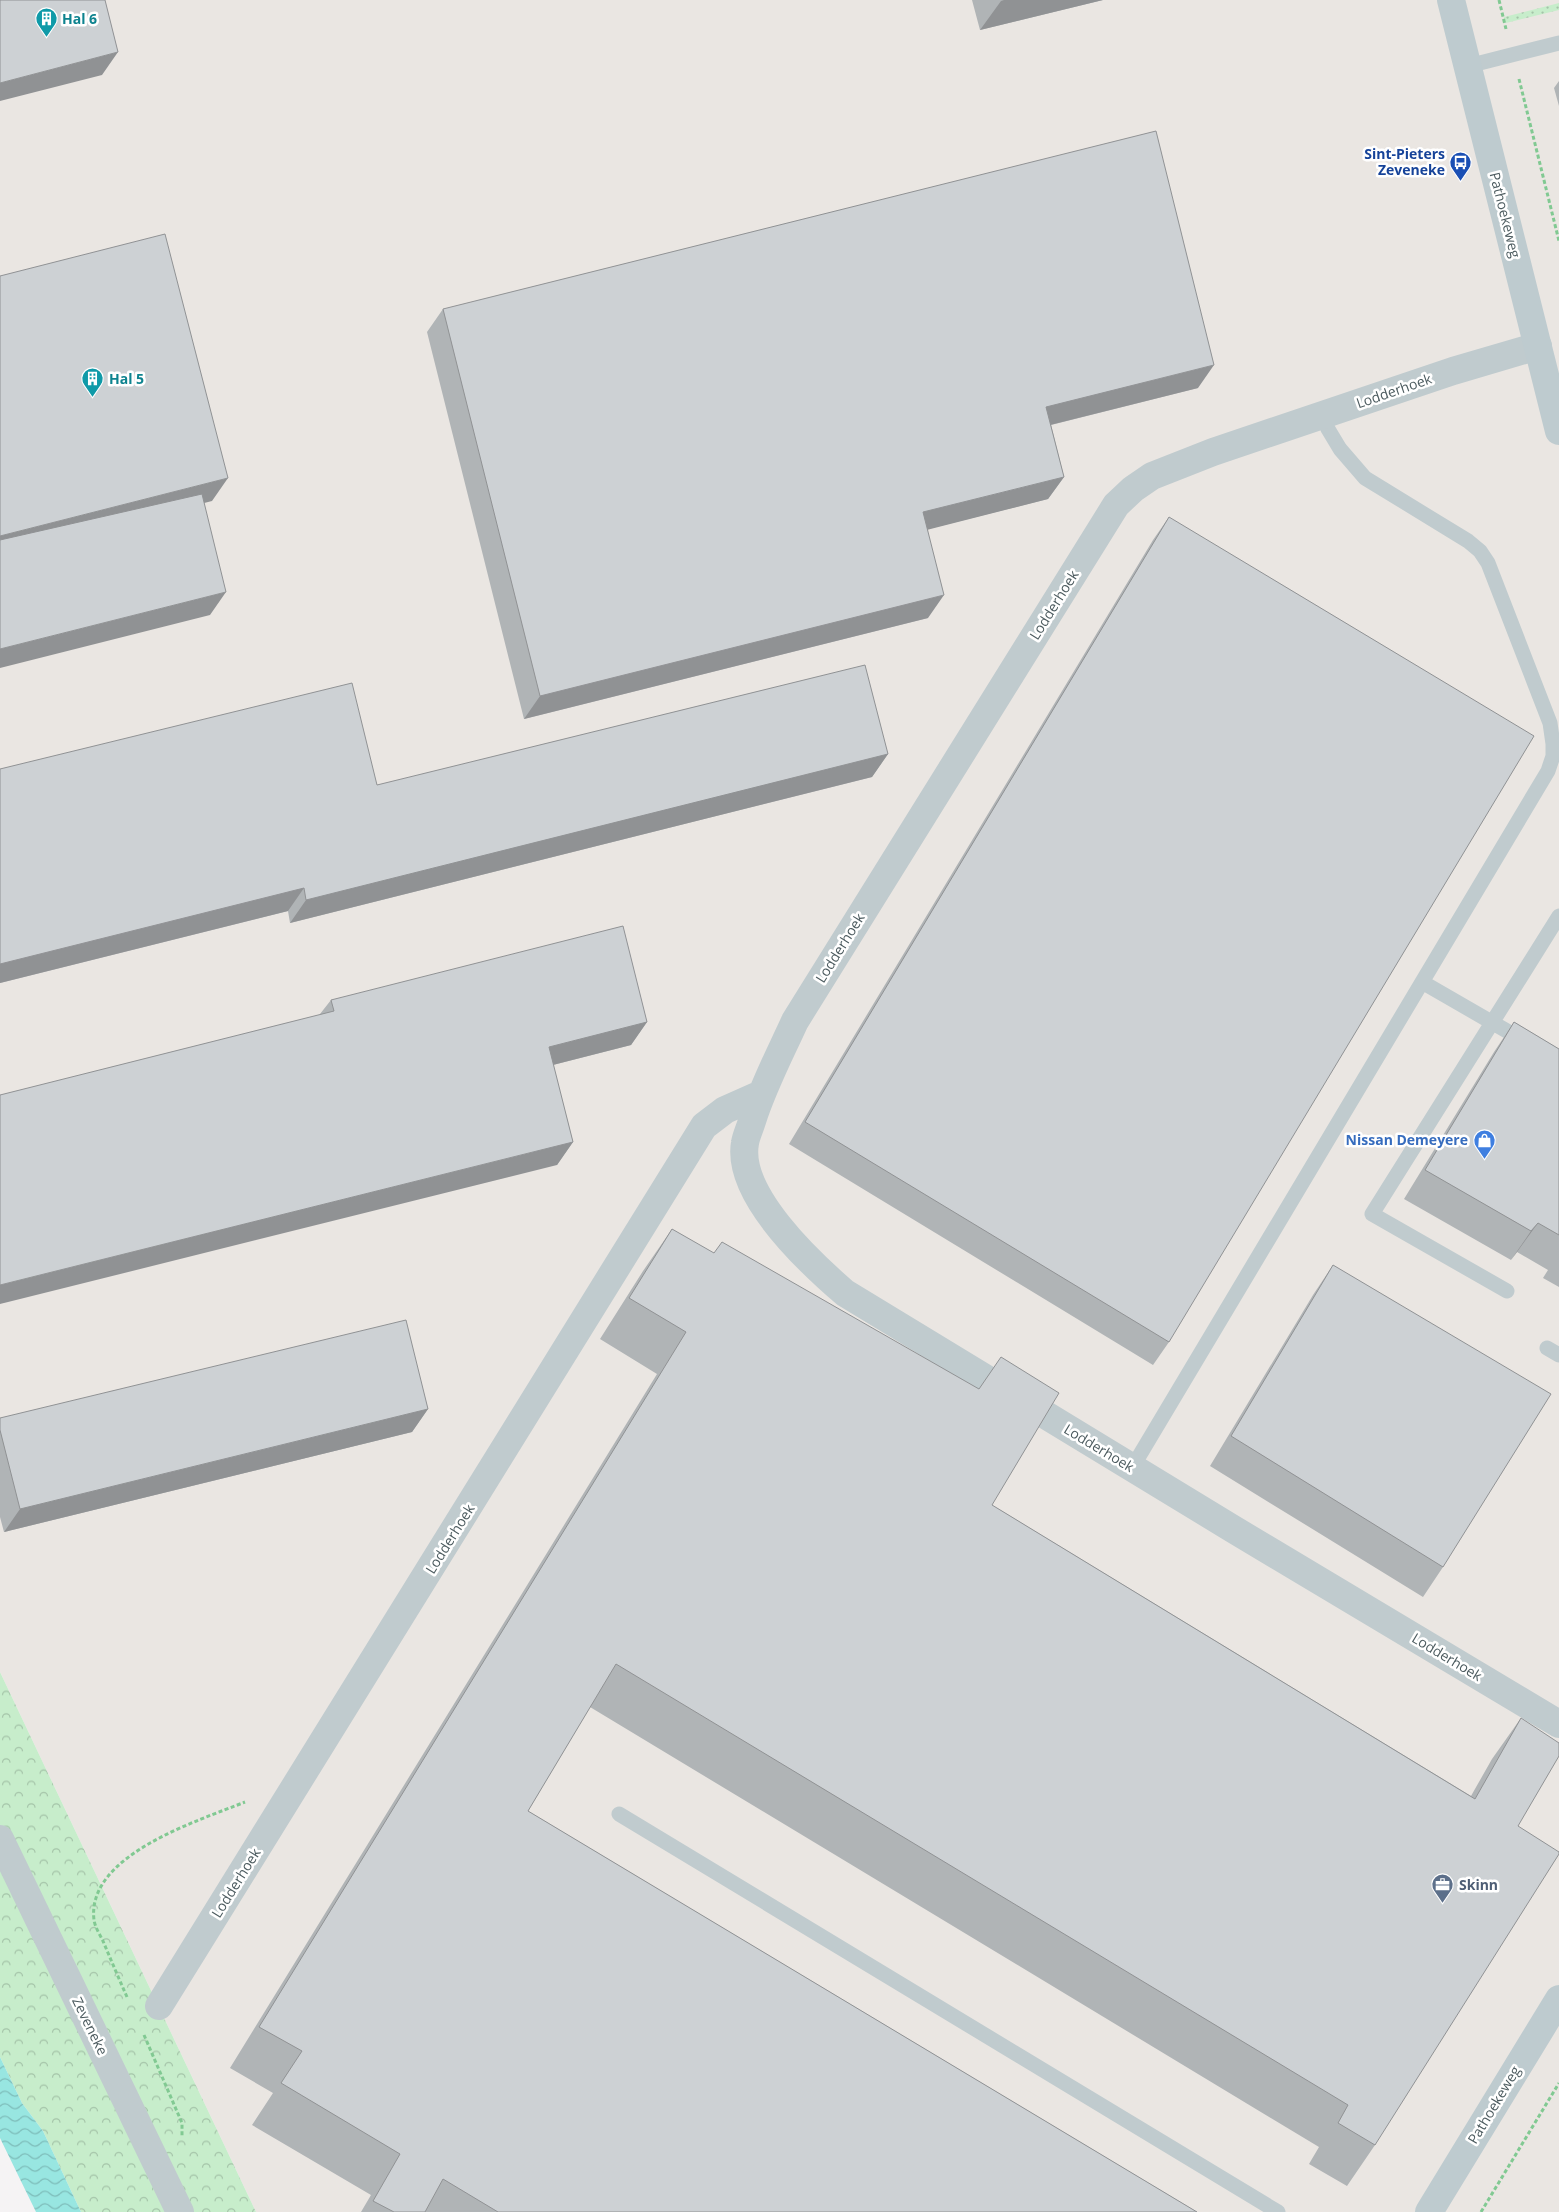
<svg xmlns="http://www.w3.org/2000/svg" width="1559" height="2212" viewBox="0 0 1559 2212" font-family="'Open Sans',sans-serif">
	<defs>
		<pattern id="grass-dots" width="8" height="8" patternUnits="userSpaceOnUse" patternTransform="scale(1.25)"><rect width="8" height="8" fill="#c7edcb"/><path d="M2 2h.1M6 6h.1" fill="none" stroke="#a4c3a8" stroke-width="1.8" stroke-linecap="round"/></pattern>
		<pattern id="forest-crowns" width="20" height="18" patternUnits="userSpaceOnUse" patternTransform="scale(1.25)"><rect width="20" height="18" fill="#c7edcb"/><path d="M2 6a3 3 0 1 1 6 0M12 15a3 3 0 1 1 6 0" fill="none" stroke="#a4c3a8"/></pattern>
		<pattern id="water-waves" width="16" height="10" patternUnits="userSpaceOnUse" patternTransform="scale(1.25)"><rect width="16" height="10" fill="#98e6e1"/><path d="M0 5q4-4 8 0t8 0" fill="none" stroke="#7ebdba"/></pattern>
	</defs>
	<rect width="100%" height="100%" fill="#f5f3f4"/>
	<path fill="#eae6e2" d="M 0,0 L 1559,0 L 1559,2212 L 256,2212 L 0,1672 Z"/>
	<path fill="url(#grass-dots)" d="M 1559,3 L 1559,10 L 1506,23 L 1504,17 Z"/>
	<path fill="url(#forest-crowns)" d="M 0,1672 L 256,2212 L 81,2212 L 43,2131 L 22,2103 L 0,2057 Z"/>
	<path fill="url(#water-waves)" d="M 0,2057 L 22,2103 L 43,2131 L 81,2212 L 36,2212 L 0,2138 Z"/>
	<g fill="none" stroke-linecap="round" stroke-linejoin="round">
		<path stroke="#81c992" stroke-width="3" stroke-dasharray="4 2.5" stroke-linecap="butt" d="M 1499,0 L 1506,29
			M 1519,79 L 1559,241
			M 127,1997 C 119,1979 111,1960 103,1941 C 100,1935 95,1927 94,1920 C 86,1855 198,1821 245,1802
			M 144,2035 L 182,2123 L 182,2136
			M 1481,2212 L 1559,2083"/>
		<path stroke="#c0cbce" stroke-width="15" d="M 1468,66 L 1559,43
			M 1422,982 L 1559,1061
			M 1507,1291 L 1372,1214 L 1559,916
			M 1547,1348 L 1559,1355
			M 1132,1468 L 1548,771 L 1553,756 L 1553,744 L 1550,723 L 1488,563 L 1480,551 L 1468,541 L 1365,478 L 1340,449 L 1328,429 L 1323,415
			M 619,1814 L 1278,2212"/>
		<path stroke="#c0cbce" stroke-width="28" d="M 1538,346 L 1453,371 L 1213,452 L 1152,476 L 1133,489 L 1116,505 L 795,1021 C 780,1054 763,1086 752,1121 C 750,1128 746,1136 745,1143 C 736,1194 809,1262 845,1293 L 1233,1529 L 1559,1724
			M 0,1839 L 180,2212
			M 159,2006 L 704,1126 L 725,1110 L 761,1094"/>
		<path stroke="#becbcf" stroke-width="28" d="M 1451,0 L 1559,431
			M 1429,2212 L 1559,1999"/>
	</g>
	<path fill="#b0b4b6" d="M 972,0 L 1103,0 L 980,30 Z
		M 1559,81 L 1559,106 L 1554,88 Z
		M 443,309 L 1198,388 L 1051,425 L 1064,477 L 1048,499 L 928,529 L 928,618 L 524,719 L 427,332 Z
		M 1169,517 L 1169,1342 L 1153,1365 L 789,1144 L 1153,540 Z
		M 888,754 L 872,777 L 290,923 L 288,911 L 0,983 L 0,769 L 377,785 Z
		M 331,1000 L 647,1022 L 631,1045 L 553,1065 L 573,1142 L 557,1165 L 320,1014 Z
		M 1514,1022 L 1559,1049 L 1559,1287 L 1543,1278 L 1548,1270 L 1517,1252 L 1511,1260 L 1404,1199 L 1494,1052 Z
		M 672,1229 L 992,1505 L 1471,1796 L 1492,1759 L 1521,1718 L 1518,1826 L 1375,2145 L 1347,2186 L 1309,2164 L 1319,2147 L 590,1707 L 528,1811 L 1197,2212 L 361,2212 L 371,2195 L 252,2125 L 273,2093 L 230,2068 L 657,1374 L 600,1339 L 643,1271 Z
		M 1333,1265 L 1443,1567 L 1423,1597 L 1210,1466 L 1313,1295 Z
		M 428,1409 L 412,1432 L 4,1532 L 0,1517 L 0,1418 Z"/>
	<path fill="#909294" d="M 1004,0 L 1103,0 L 980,30 L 1001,1 Z
		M 118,52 L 102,75 L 0,101 L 0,83 Z
		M 1214,365 L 1198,388 L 1030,430 L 1046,407 Z
		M 1064,477 L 1048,499 L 907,535 L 923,512 Z
		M 228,478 L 212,501 L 0,555 L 0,536 Z
		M 226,592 L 210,615 L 0,668 L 0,649 Z
		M 944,595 L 928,618 L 524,719 L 540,696 Z
		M 888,754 L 872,777 L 290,923 L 306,900 Z
		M 304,888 L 288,911 L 0,983 L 0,964 Z
		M 647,1022 L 631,1045 L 533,1070 L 549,1047 Z
		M 573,1142 L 557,1165 L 0,1304 L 0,1285 Z
		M 1538,1223 L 1517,1252 L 1511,1260 L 1531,1231 Z
		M 428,1409 L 412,1432 L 4,1532 L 20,1509 Z"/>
	<path fill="#cdd1d4" stroke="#909294" d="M 0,0 L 105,0 L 118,52 L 0,83 Z
		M 1156,131 L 1214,365 L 1046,407 L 1064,477 L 923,512 L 944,595 L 540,696 L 443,309 Z
		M 165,234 L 228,478 L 0,536 L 0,276 Z
		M 202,494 L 226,592 L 0,649 L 0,540 Z
		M 1169,517 L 1534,736 L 1169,1342 L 805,1122 Z
		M 865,665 L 888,754 L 306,900 L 304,888 L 0,964 L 0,769 L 352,683 L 377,785 Z
		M 623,926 L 647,1022 L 549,1047 L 573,1142 L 0,1285 L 0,1095 L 334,1011 L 331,1000 Z
		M 1514,1022 L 1559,1049 L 1559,1235 L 1538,1223 L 1531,1231 L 1425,1170 Z
		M 672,1229 L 714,1253 L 722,1242 L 979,1389 L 1001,1357 L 1059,1393 L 992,1505 L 1475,1799 L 1521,1718 L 1559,1743 L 1559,1756 L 1518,1826 L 1559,1852 L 1559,1854 L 1375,2145 L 1338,2123 L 1348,2105 L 616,1664 L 528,1811 L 1197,2212 L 498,2212 L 443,2179 L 425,2212 L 394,2212 L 373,2201 L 400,2154 L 281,2083 L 302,2051 L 259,2027 L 686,1332 L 629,1298 Z
		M 1333,1265 L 1551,1394 L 1443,1567 L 1231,1436 Z
		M 406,1320 L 428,1409 L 20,1509 L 0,1430 L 0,1418 Z"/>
	<defs>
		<symbol id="building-pin" viewBox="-11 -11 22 30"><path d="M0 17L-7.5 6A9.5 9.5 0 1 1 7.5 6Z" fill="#0f9aa8" stroke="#fff"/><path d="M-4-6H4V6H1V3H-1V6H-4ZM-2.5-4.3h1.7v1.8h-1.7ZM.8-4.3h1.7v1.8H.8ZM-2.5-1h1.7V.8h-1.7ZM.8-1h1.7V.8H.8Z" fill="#fff"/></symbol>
		<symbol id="bus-pin" viewBox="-11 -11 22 30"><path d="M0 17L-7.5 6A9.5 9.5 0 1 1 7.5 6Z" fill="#1a4fb4" stroke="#fff"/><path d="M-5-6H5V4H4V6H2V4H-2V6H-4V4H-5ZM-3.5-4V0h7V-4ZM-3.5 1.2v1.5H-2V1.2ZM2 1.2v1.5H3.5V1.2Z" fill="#fff"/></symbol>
		<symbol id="shop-pin" viewBox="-11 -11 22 30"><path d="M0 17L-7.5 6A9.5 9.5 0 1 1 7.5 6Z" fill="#3f7fe0" stroke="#fff"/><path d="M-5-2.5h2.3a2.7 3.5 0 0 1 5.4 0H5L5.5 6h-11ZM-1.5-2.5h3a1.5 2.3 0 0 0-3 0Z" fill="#fff"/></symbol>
		<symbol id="office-pin" viewBox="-11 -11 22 30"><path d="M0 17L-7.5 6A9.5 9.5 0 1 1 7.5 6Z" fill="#5c6f8a" stroke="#fff"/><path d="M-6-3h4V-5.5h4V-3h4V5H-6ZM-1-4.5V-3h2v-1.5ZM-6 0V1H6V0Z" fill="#fff"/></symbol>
	</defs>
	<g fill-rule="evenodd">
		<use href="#building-pin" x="34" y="6" width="25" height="34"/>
		<use href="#bus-pin" x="1448" y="150" width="25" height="34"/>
		<use href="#building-pin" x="80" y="366" width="25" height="34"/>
		<use href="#shop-pin" x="1472" y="1128" width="25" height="34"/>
		<use href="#office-pin" x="1430" y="1872" width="25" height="34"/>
	</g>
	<g text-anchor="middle" stroke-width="5" stroke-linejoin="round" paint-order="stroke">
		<g font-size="14" font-weight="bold" fill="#0d838f" stroke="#fff" text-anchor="start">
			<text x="62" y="24">Hal 6</text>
			<text x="109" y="384">Hal 5</text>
		</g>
		<g font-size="14" font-weight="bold" fill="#164399" stroke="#fff" text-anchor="end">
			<text x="1445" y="159">Sint-Pieters<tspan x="1445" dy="16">Zeveneke</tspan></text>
		</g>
		<g font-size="14" fill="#4c5b5f" stroke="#fff">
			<text transform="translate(1505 215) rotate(76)" y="5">Pathoekeweg</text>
			<text transform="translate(1394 391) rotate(-19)" y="5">Lodderhoek</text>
			<text transform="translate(1054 605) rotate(-58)" y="5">Lodderhoek</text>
			<text transform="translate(840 948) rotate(-58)" y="5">Lodderhoek</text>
			<text transform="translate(1099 1448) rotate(31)" y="5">Lodderhoek</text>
			<text transform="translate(450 1539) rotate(-58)" y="5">Lodderhoek</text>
			<text transform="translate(1447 1657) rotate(31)" y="5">Lodderhoek</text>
			<text transform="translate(236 1883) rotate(-58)" y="5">Lodderhoek</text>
			<text transform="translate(90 2026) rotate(64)" y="5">Zeveneke</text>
			<text transform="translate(1494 2105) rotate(-59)" y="5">Pathoekeweg</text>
		</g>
		<g font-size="14" font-weight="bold" fill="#366cbe" stroke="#fff" text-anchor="end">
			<text x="1468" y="1145">Nissan Demeyere</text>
		</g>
		<g font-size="14" font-weight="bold" fill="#4e5e75" stroke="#fff" text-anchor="start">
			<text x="1459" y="1890">Skinn</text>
		</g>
	</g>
</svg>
